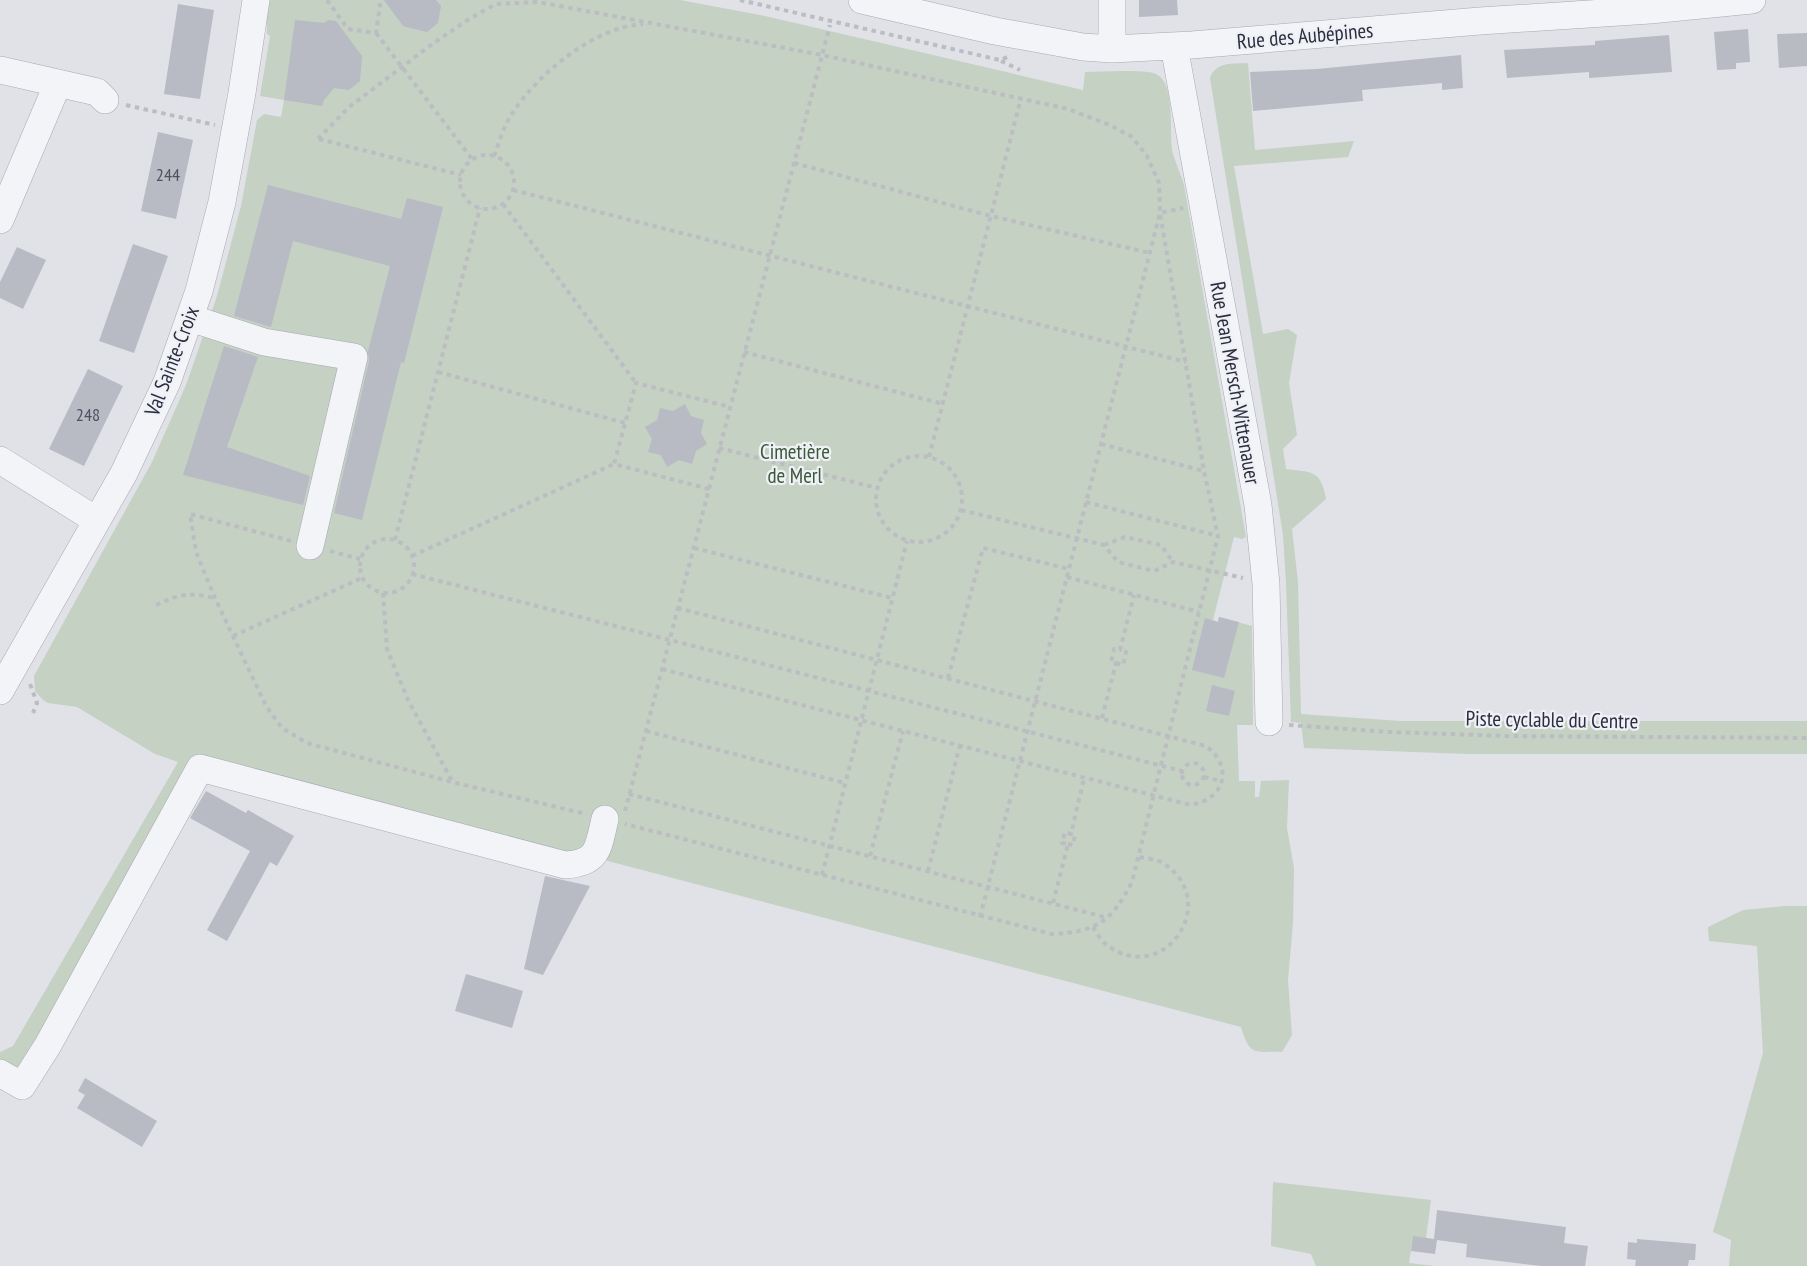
<svg xmlns="http://www.w3.org/2000/svg" width="1807" height="1266" viewBox="0 0 1807 1266" font-family="'PT Sans Narrow',sans-serif">
	<rect width="100%" height="100%" fill="#e1e2e8"/>
	<path fill="#c4d1c3" d="M 267,0 L 680,0 L 765,16 L 1083,90 L 1085,72 C 1101,72 1144,69 1156,74 C 1177,84 1168,135 1173,154 C 1176,164 1181,175 1184,185 L 1246,537 L 1242,539 L 1234,537 L 1213,620 L 1218,622 L 1219,617 L 1252,626 L 1253,725 L 1237,725 L 1239,781 L 1255,781 L 1255,797 L 1259,797 L 1261,781 L 1289,780 L 1287,828 L 1294,868 L 1293,923 L 1288,980 L 1292,1035 L 1282,1052 C 1254,1051 1250,1057 1241,1027 L 608,861 L 596,852 L 569,852 L 199,759 L 22,1065 L 9,1069 L 0,1064 L 0,1052 L 13,1046 L 178,762 L 155,754 L 77,707 L 48,703 L 43,700 L 35,691 L 34,676 L 152,462 L 186,385 L 217,296 L 241,206 L 257,120 L 264,114 L 281,117 L 284,100 L 260,96 L 270,36 L 267,34 Z
		M 1248,63 L 1255,150 L 1354,141 L 1348,157 L 1234,166 L 1263,334 L 1288,329 L 1297,335 L 1289,383 L 1297,435 L 1283,449 L 1286,469 C 1312,472 1321,470 1326,499 L 1292,529 L 1298,582 L 1301,714 L 1400,721 L 1807,721 L 1807,754 L 1468,754 L 1304,748 L 1301,723 L 1291,722 L 1286,583 L 1283,535 L 1210,78 C 1216,61 1233,64 1248,63 Z
		M 1785,906 L 1807,906 L 1807,1266 L 1729,1266 L 1731,1240 L 1713,1232 L 1763,1053 L 1757,946 L 1709,941 L 1708,927 L 1743,910 Z
		M 1273,1182 L 1431,1200 L 1426,1238 L 1413,1237 L 1409,1263 L 1435,1266 L 1316,1266 L 1311,1254 L 1271,1246 Z"/>
	<path fill="#b8bbc4" d="M 384,0 L 436,0 L 441,6 L 438,23 L 427,32 L 403,26 Z
		M 1139,0 L 1177,0 L 1178,15 L 1139,17 Z
		M 178,4 L 214,10 L 200,99 L 164,94 Z
		M 295,20 L 324,23 L 328,20 L 336,21 L 362,56 L 360,81 L 349,90 L 334,88 L 324,100 L 322,106 L 284,100 Z
		M 1748,29 L 1750,62 L 1736,63 L 1736,69 L 1717,70 L 1714,32 Z
		M 1807,33 L 1807,66 L 1779,68 L 1777,34 Z
		M 1669,35 L 1672,72 L 1589,78 L 1589,72 L 1507,78 L 1504,50 L 1595,45 L 1595,41 Z
		M 1461,55 L 1463,88 L 1442,90 L 1442,83 L 1362,90 L 1363,101 L 1253,111 L 1250,72 L 1317,69 Z
		M 158,132 L 193,140 L 176,219 L 141,211 Z
		M 268,185 L 401,219 L 407,198 L 443,207 L 404,363 L 401,362 L 362,520 L 334,513 L 369,361 L 368,351 L 390,266 L 293,241 L 271,327 L 234,316 Z
		M 133,244 L 168,256 L 134,353 L 99,341 Z
		M 17,247 L 46,260 L 23,309 L 0,298 L 0,282 Z
		M 224,346 L 258,357 L 227,447 L 310,476 L 303,505 L 183,475 Z
		M 88,369 L 123,386 L 84,466 L 49,449 Z
		M 685,404 L 691,416 L 704,420 L 701,433 L 707,444 L 696,451 L 692,464 L 679,460 L 667,467 L 661,455 L 648,452 L 652,439 L 645,427 L 657,420 L 660,408 L 673,411 Z
		M 1219,617 L 1239,622 L 1224,678 L 1192,670 L 1205,618 L 1218,622 Z
		M 1212,685 L 1235,691 L 1229,716 L 1206,711 Z
		M 206,791 L 246,813 L 248,810 L 294,836 L 277,866 L 270,862 L 227,941 L 207,930 L 250,851 L 190,818 Z
		M 545,876 L 590,886 L 543,975 L 524,969 Z
		M 466,974 L 523,991 L 512,1028 L 455,1011 Z
		M 85,1078 L 157,1121 L 142,1147 L 77,1108 L 85,1095 L 78,1091 Z
		M 1437,1210 L 1566,1227 L 1564,1243 L 1588,1246 L 1585,1266 L 1541,1266 L 1466,1257 L 1467,1244 L 1437,1240 L 1435,1254 L 1411,1251 L 1413,1236 L 1434,1239 Z
		M 1637,1239 L 1696,1244 L 1695,1260 L 1689,1260 L 1688,1266 L 1635,1266 L 1636,1260 L 1627,1259 L 1628,1242 L 1637,1243 Z"/>
	<g fill="none" stroke-linecap="round" stroke-linejoin="round">
		<defs>
			<path id="minor" d="M 862,0 L 995,31 L 1083,47 L 1112,49 L 1192,45 L 1480,21 L 1650,10 L 1752,0
				M 1112,0 L 1112,49
				M 1174,46 L 1258,505 L 1266,584 L 1269,722
				M 0,70 L 97,92 L 105,100
				M 0,220 L 58,83
				M 190,318 L 264,342 L 354,357 L 310,546
				M 0,460 L 96,520
				M 0,691 L 124,473 L 167,382 L 199,291 L 222,202 L 242,93 L 256,0
				M 0,1073 L 22,1086 L 48,1045 L 200,768 L 565,865 C 599,863 598,848 605,819"/>
		</defs>
		<use href="#minor" stroke="#a7a8b2" stroke-width="28"/>
		<path stroke="#bbbdc3" stroke-width="4" stroke-dasharray="4.5 4.5" stroke-linecap="butt" d="M 327,0 L 348,29 L 376,33 L 380,5 L 377,0
			M 740,0 L 1000,60 L 1010,56
			M 376,33 L 472,159
			M 1001,61 L 1020,70
			M 126,105 L 215,125
			M 318,139 L 348,108 L 431,45 L 469,19 L 496,4 L 538,2 L 822,55 L 1068,109 L 1110,125 L 1132,137 L 1147,156 L 1159,183 L 1160,213 L 1204,471 L 1218,536 L 1132,882 C 1112,921 1097,932 1052,934 L 625,824
			M 319,139 L 461,175
			M460 182a27 27 0 1 1 54 0a27 27 0 1 1-54 0Z
			M 494,156 C 499,143 503,128 510,117 C 535,76 593,27 643,24
			M 794,163 L 991,216 L 1150,253
			M 513,190 L 1186,362
			M 503,204 L 636,383
			M 744,352 L 943,404
			M 438,372 L 625,423
			M 1101,444 L 1204,471
			M 719,448 L 877,488
			M876 499a43 43 0 1 1 86 0a43 43 0 1 1-86 0Z
			M 929,457 L 1021,98
			M 709,489 L 614,464 L 636,383 L 730,407
			M 1086,502 L 1218,536
			M 961,510 L 1104,545 L 1118,562 L 1154,571 L 1173,562 L 1243,578
			M360 566a27 27 0 1 1 54 0a27 27 0 1 1-54 0Z
			M 395,540 L 480,208
			M 291,541 L 190,514 L 196,552 L 215,598 L 266,706 L 282,728 L 307,743 L 452,782 L 586,814
			M 1104,545 L 1125,537 L 1161,545 L 1173,562
			M 694,548 L 892,598
			M 330,551 L 360,559
			M 412,556 L 614,464
			M 412,574 L 1182,771
			M 1067,577 L 1199,612
			M 383,593 L 387,649 L 408,700 L 452,781
			M 156,605 C 179,594 190,592 214,598
			M 233,636 L 362,578
			M 1116,663 L 1123,665 L 1126,652 L 1120,650
			M 662,669 L 1191,805 C 1225,799 1234,767 1206,746 L 678,608
			M 948,678 L 983,548 L 1069,569
			M 30,684 L 37,703 L 33,713
			M 1102,718 L 1116,663 L 1111,662 L 1114,649 L 1120,650 L 1134,595
			M 1289,725 L 1390,732 L 1507,736 L 1807,738
			M 646,731 L 845,783
			M1182 774a11 11 0 1 1 22 0a11 11 0 1 1-22 0Z
			M 1204,777 L 1221,781
			M 629,794 L 1108,918
			M 625,811 L 830,25
			M 1068,844 L 1073,845 L 1075,835 L 1071,834
			M 870,856 L 903,731
			M 928,871 L 960,745
			M 822,875 L 907,541
			M 1053,903 L 1068,844 L 1062,843 L 1065,832 L 1071,834 L 1084,778
			M 980,917 L 1160,213 L 1183,208
			M 1093,927 C 1097,933 1101,941 1107,945 C 1165,989 1224,898 1161,862 C 1154,859 1145,858 1138,857"/>
		<use href="#minor" stroke="#f3f4f7" stroke-width="27"/>
	</g>
	<g text-anchor="middle" stroke-width="4.5" stroke-linejoin="round" paint-order="stroke">
		<g font-size="18" fill="#4e5160">
			<text x="168" y="181">244</text>
			<text x="88" y="421">248</text>
		</g>
		<g font-size="21" fill="#2b2e3e" stroke="#f0f1f6">
			<text transform="translate(1305 36) rotate(-5)" y="7">Rue des Aubépines</text>
			<text transform="translate(172 361) rotate(-69)" y="7">Val Sainte-Croix</text>
			<text transform="translate(1235 383) rotate(80)" y="7">Rue Jean Mersch-Wittenauer</text>
			<text transform="translate(1552 720) rotate(1)" y="7">Piste cyclable du Centre</text>
		</g>
		<g font-size="21" fill="#3a5939" stroke="#f0f1f6">
			<text x="795" y="459">Cimetière<tspan x="795" dy="24">de Merl</tspan></text>
		</g>
	</g>
</svg>
